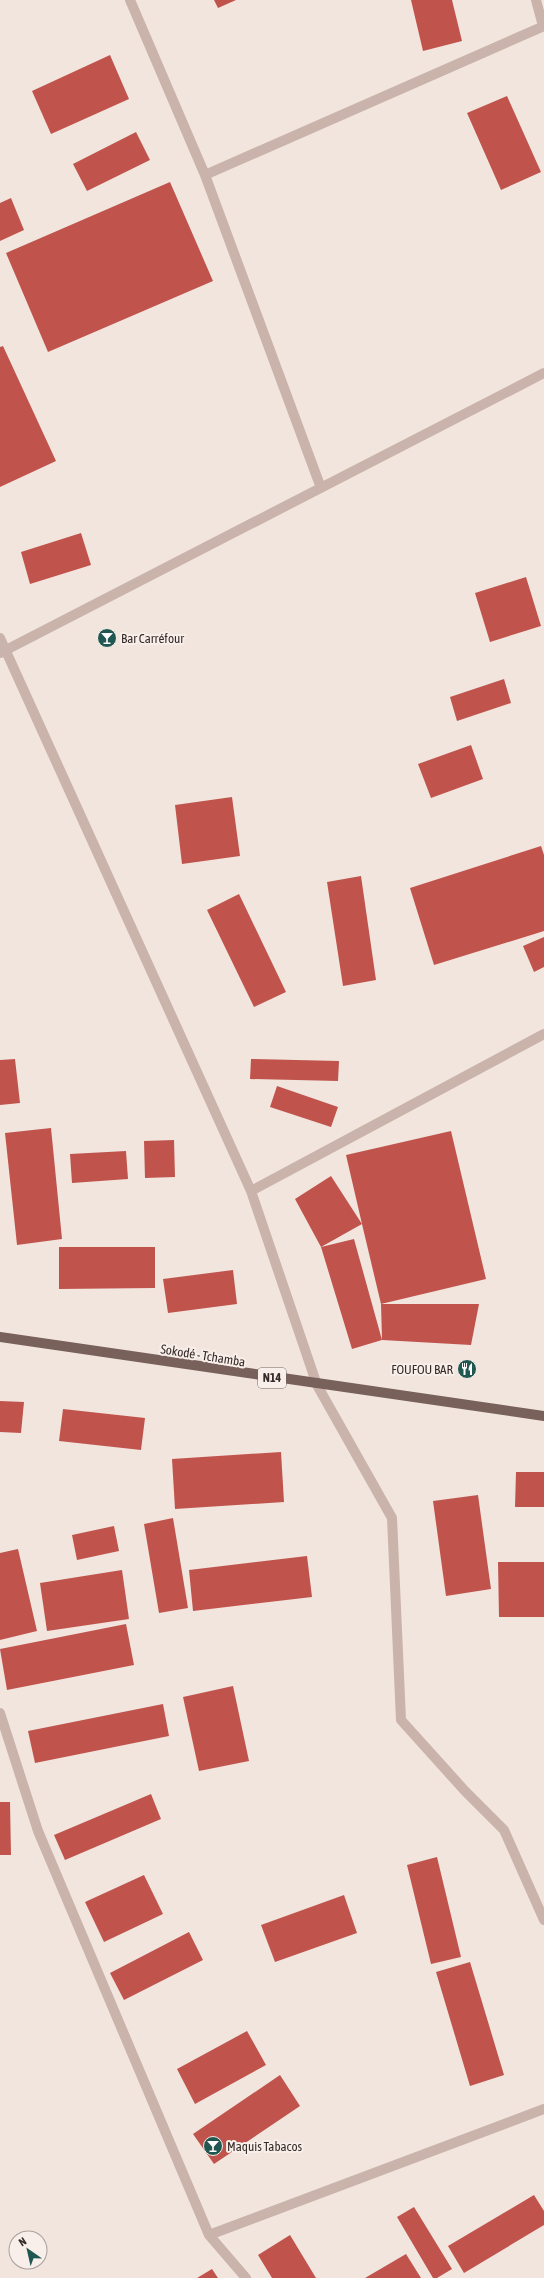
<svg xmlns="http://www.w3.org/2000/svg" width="544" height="2278" viewBox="0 0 544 2278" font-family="'Asap Condensed',sans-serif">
	<rect width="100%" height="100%" fill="#f1e5de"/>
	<path fill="#c0544d" d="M 214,0 L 236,0 L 218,8 Z
		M 411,0 L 452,0 L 462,41 L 423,51 Z
		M 110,55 L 129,99 L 51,134 L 32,91 Z
		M 507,96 L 541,172 L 501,190 L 467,113 Z
		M 136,132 L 150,160 L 87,191 L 73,164 Z
		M 170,182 L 213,281 L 48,352 L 6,253 Z
		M 11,198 L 24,230 L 0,241 L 0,203 Z
		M 3,346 L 56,461 L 0,487 L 0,347 Z
		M 81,533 L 91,565 L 30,584 L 21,552 Z
		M 526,577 L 541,626 L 490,642 L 475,593 Z
		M 504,679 L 511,703 L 457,721 L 450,697 Z
		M 471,745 L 483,779 L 431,798 L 418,764 Z
		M 232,797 L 240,856 L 182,864 L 175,805 Z
		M 541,846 L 544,855 L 544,931 L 434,965 L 410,888 Z
		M 361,876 L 376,980 L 343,986 L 327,882 Z
		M 239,894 L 286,992 L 254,1007 L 207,910 Z
		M 544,937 L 544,967 L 534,972 L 523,946 Z
		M 15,1059 L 20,1103 L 0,1105 L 0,1060 Z
		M 251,1059 L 339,1061 L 338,1081 L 250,1079 Z
		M 277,1086 L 338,1107 L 331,1127 L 270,1107 Z
		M 51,1128 L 62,1239 L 17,1245 L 5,1133 Z
		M 451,1131 L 486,1279 L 381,1304 L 362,1224 L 321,1247 L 295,1199 L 331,1176 L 362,1224 L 346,1155 Z
		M 174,1140 L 175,1177 L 145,1178 L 144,1141 Z
		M 126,1151 L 128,1179 L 72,1183 L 70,1154 Z
		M 354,1239 L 382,1340 L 381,1304 L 479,1304 L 471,1345 L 382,1340 L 352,1349 L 321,1247 Z
		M 59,1247 L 155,1247 L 155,1288 L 59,1289 Z
		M 233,1270 L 237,1304 L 168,1313 L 163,1279 Z
		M 0,1401 L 24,1402 L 21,1433 L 0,1432 Z
		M 63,1409 L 145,1418 L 141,1450 L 59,1441 Z
		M 281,1452 L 284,1502 L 175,1509 L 172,1459 Z
		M 516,1472 L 544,1472 L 544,1507 L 515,1507 Z
		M 478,1495 L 491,1589 L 446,1596 L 433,1501 Z
		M 173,1518 L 188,1608 L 159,1613 L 144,1524 Z
		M 114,1526 L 119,1551 L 77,1560 L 72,1535 Z
		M 18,1549 L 37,1631 L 0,1640 L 0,1553 Z
		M 307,1556 L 312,1597 L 193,1611 L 189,1570 Z
		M 498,1562 L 544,1562 L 544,1617 L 499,1617 Z
		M 122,1570 L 129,1619 L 47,1631 L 40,1583 Z
		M 126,1624 L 134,1665 L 7,1690 L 0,1649 Z
		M 233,1686 L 249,1761 L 199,1771 L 183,1697 Z
		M 163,1704 L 169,1736 L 35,1763 L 28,1731 Z
		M 151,1794 L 161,1819 L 65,1860 L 54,1835 Z
		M 0,1802 L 10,1802 L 11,1855 L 0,1855 Z
		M 437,1857 L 461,1957 L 431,1964 L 407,1865 Z
		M 144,1875 L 163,1914 L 104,1942 L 85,1902 Z
		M 344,1895 L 357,1933 L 275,1962 L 261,1925 Z
		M 189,1932 L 203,1960 L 124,2000 L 110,1973 Z
		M 470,1962 L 504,2075 L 470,2086 L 436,1972 Z
		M 247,2031 L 266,2065 L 195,2104 L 177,2069 Z
		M 280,2075 L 300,2106 L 214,2164 L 193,2134 Z
		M 534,2195 L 544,2211 L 544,2225 L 464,2273 L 448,2246 Z
		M 414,2207 L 452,2269 L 437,2278 L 433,2278 L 397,2217 Z
		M 290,2235 L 316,2278 L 272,2278 L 258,2255 Z
		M 406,2254 L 421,2278 L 365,2278 Z
		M 212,2269 L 218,2278 L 197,2278 Z"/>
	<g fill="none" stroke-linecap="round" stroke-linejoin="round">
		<path stroke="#c9b3aa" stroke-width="10" d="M 130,0 L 205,175 L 321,488
			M 536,0 L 543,26
			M 205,175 L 544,26
			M 0,638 L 251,1191 L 317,1385 L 392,1518 L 401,1720 L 465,1791 L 504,1830 L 544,1920
			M 0,653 L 544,373
			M 251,1191 L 544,1034
			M 0,1713 L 38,1831 L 209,2235 L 246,2278
			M 209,2235 L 544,2109"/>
		<path stroke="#78605b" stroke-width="10" d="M 0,1337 L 544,1416"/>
	</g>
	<defs>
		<symbol id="bar-disc" viewBox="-11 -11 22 22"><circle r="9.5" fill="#205751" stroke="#f9efea"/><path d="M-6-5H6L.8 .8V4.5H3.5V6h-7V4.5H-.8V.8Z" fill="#fff"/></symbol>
		<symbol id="restaurant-disc" viewBox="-11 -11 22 22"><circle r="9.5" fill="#205751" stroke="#f9efea"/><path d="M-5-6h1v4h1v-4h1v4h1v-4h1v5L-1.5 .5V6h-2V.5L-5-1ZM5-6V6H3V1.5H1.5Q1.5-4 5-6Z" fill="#fff"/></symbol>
	</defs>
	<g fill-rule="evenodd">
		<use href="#bar-disc" x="96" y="627" width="22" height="22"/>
		<use href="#restaurant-disc" x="456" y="1358" width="22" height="22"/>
		<use href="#bar-disc" x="202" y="2135" width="22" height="22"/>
	</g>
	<g text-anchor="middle" stroke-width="4" stroke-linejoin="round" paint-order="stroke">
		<rect fill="#f9efea" stroke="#716663" stroke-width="1" x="258" y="1368" width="28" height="20" rx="3"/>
		<g font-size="12" font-weight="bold" fill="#372b29">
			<text x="272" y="1382">N14</text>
		</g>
		<g font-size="13" fill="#372b29" stroke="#f9efea" text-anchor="start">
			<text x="121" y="643">Bar Carréfour</text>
			<text x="453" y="1374" text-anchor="end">FOUFOU BAR</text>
			<text x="227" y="2151">Maquis Tabacos</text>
		</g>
		<g font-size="13" fill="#372b29" stroke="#f9efea">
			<text transform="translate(203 1355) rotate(9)" y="5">Sokodé - Tchamba</text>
		</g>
	</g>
	<g transform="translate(28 2250) rotate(326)"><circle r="19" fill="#f9efea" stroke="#aba19d"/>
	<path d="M0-3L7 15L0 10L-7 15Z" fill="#205751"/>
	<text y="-6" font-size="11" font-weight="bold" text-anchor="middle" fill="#372b29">N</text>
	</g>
</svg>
